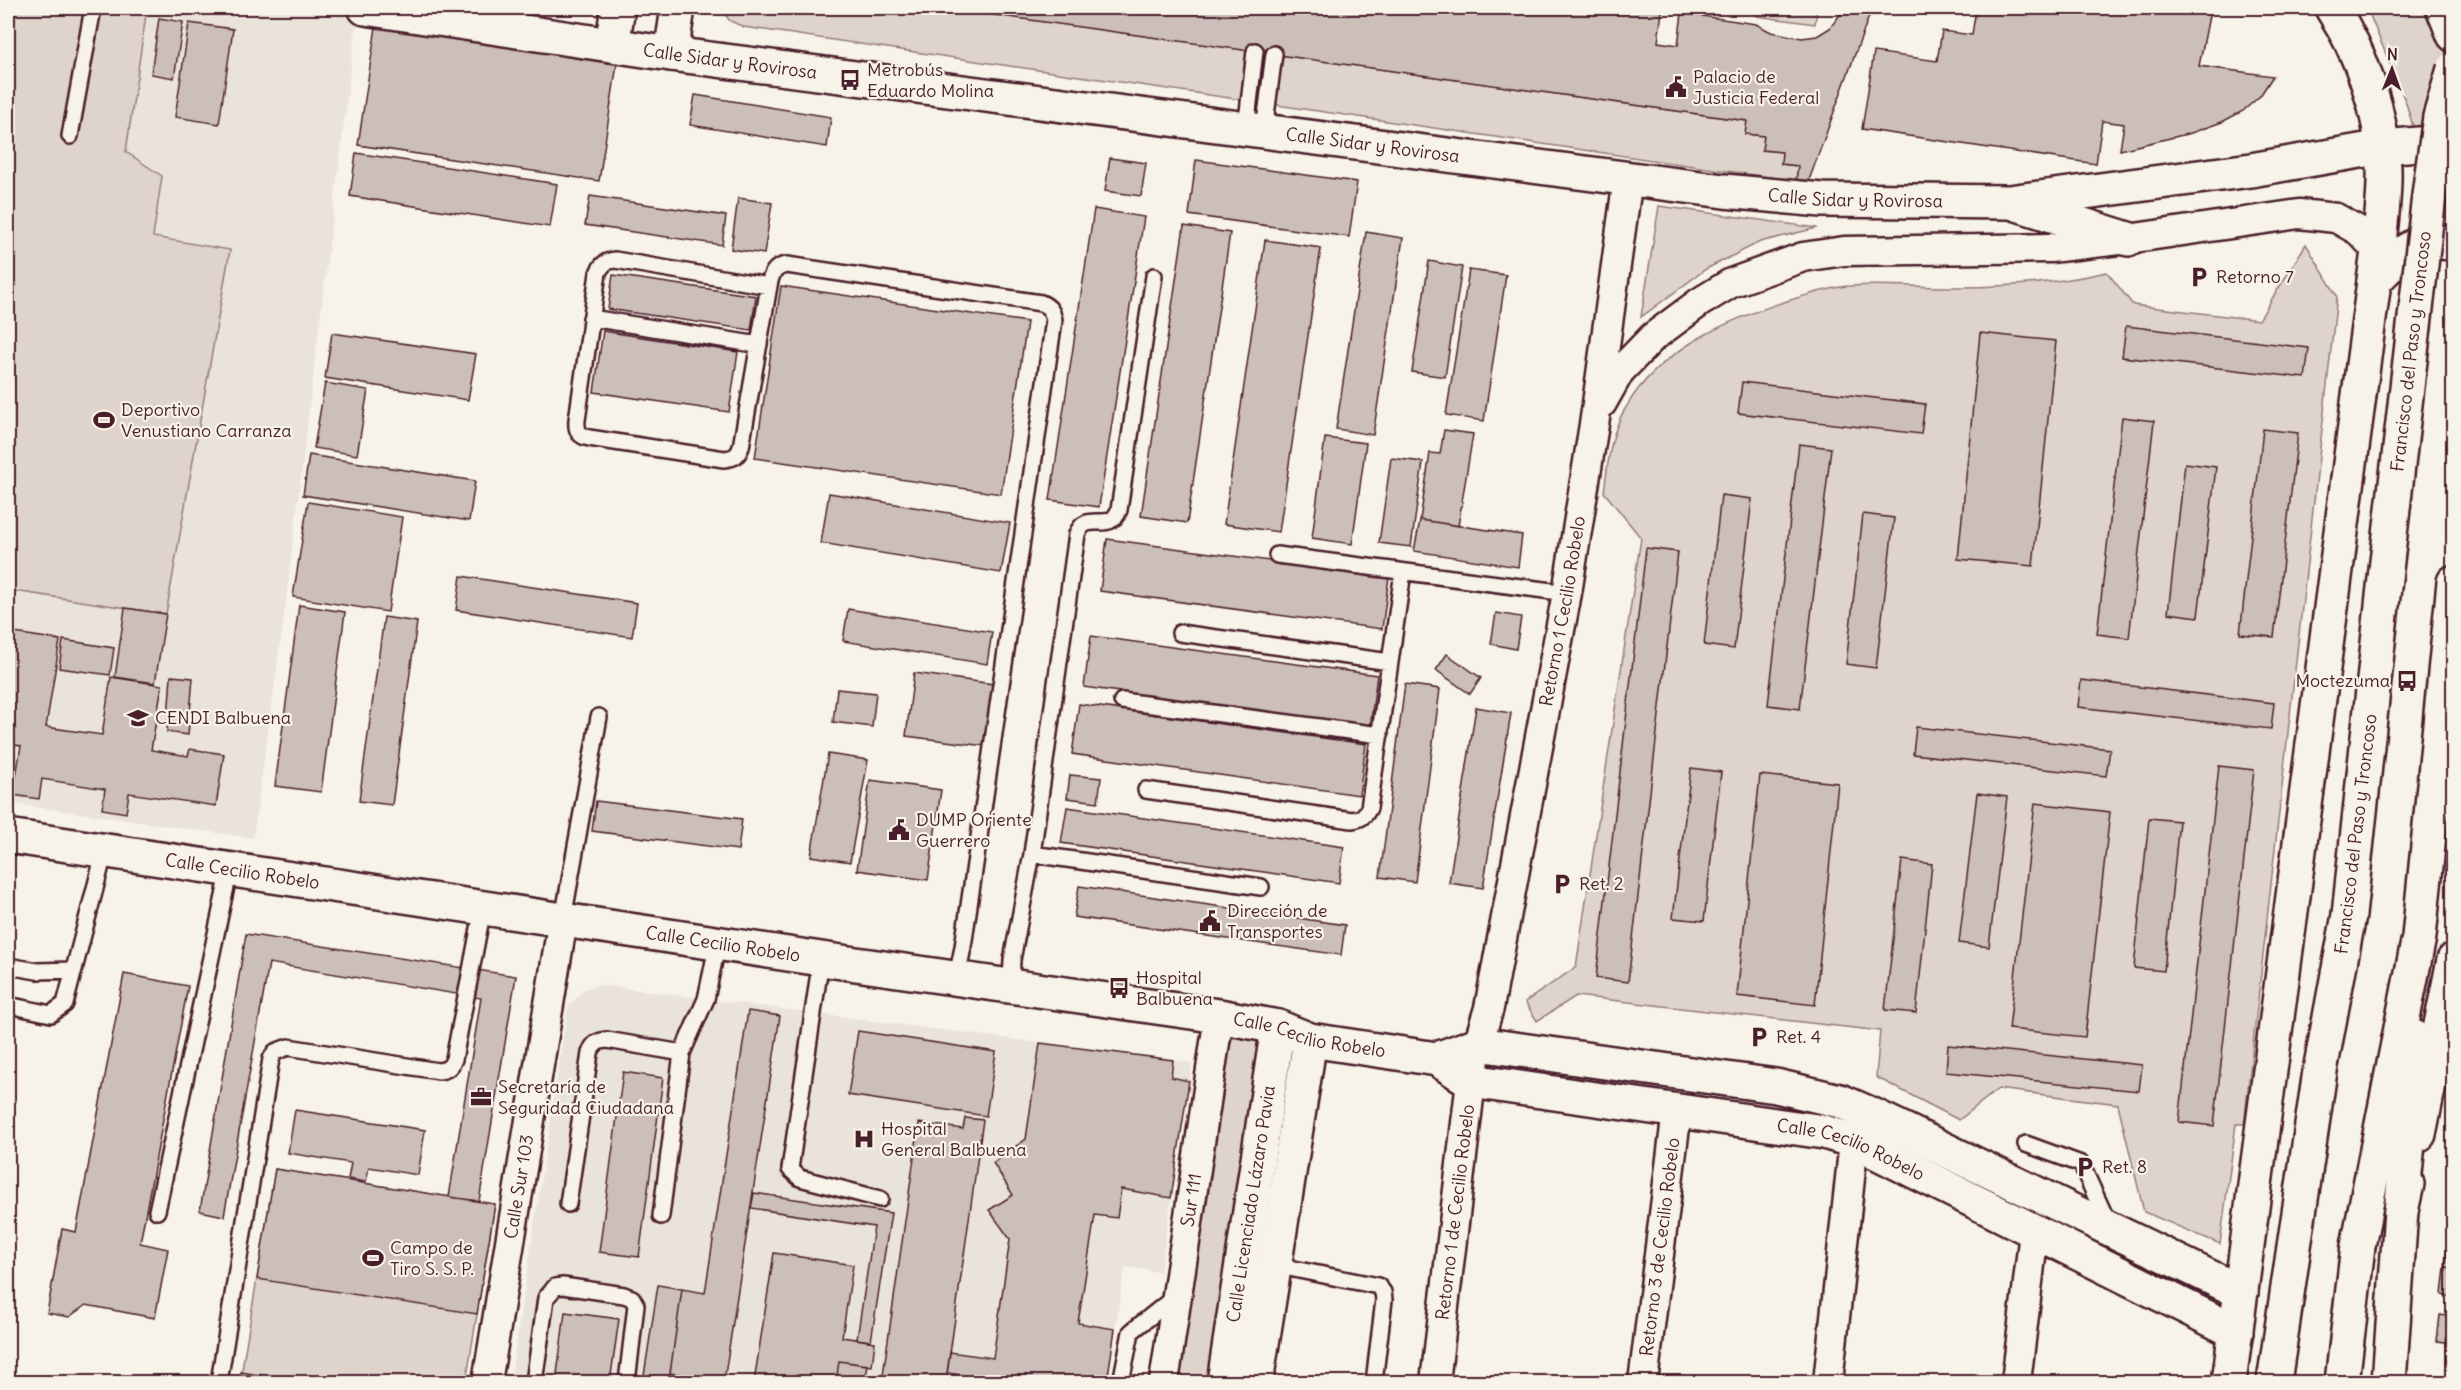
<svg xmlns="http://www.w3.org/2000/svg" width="2461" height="1390" viewBox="0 0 2461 1390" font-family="Delius,sans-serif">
	<rect width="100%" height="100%" fill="#f7f3e8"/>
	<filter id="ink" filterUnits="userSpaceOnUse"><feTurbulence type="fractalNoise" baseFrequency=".0167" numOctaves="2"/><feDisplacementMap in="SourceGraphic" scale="12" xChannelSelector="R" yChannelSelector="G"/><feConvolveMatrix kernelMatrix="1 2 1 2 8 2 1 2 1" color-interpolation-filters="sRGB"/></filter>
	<g filter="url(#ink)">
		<path fill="#eae3da" d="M 147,8 L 358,8 L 282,632 L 253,838 L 8,803 L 8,590 L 166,614 L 230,250 L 152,238 L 162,176 L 126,152 Z
			M 601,985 L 1192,1063 L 1160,1272 L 1125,1267 L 1107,1382 L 510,1382 L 568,1007 L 584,989 Z"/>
		<path fill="#ded4cc" stroke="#947a7c" stroke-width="1.5" d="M 8,8 L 147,8 L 126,152 L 162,176 L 153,237 L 230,250 L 166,614 L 8,590 Z
			M 720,8 L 946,8 L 1747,121 L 1745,134 L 1764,136 L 1762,150 L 1782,152 L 1781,164 L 1798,166 L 1796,181 L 744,27 L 730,21 Z
			M 1758,8 L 1813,8 L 1817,10 L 1815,24 L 1757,16 Z
			M 2367,8 L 2453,8 L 2453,150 L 2415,133 L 2406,103 Z
			M 1659,206 L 1817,228 L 1760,242 L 1706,269 L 1641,317 Z
			M 2306,244 L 2337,296 L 2244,1124 L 2236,1124 L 2220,1244 L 2144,1212 L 2118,1104 L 1998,1089 L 1959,1120 L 1876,1077 L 1880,1031 L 1576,996 L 1537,1021 L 1525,1002 L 1576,967 L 1641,538 L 1604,492 C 1608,464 1610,434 1625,409 C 1659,348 1733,317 1797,298 C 1814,293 1832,287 1850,286 C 1886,283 1922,288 1959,287 C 2008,287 2059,283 2107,272 L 2133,305 L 2259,320 Z
			M 1235,1036 L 1262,1039 L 1215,1382 L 1177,1382 L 1225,1047 Z
			M 275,1169 L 495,1204 L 466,1382 L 240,1382 Z"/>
		<path fill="#ccbfb9" stroke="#4a1f2b" stroke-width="1.5" d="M 946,8 L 1640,8 L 1662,11 L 1658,42 L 1678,45 L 1682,13 L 1756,24 L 1771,32 L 1802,38 L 1817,36 L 1830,28 L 1845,8 L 1872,8 L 1808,183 L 1796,181 L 1798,166 L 1781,164 L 1782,152 L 1762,150 L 1764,136 L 1745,134 L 1747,121 Z
			M 1663,8 L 1683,8 L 1682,13 L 1662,11 Z
			M 1976,8 L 2220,8 L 2209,16 L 2199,66 L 2273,76 L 2260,96 L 2243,111 L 2222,122 L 2191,133 L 2120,150 L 2124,124 L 2102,121 L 2096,164 L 1862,129 L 1874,52 L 1937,61 L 1942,31 L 1972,35 Z
			M 159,18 L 183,22 L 174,78 L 151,74 Z
			M 189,23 L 233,29 L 219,124 L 175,117 Z
			M 376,27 L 617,64 L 599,181 L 358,145 Z
			M 695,95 L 831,117 L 827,147 L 690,125 Z
			M 356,153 L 557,184 L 550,227 L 350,196 Z
			M 1110,158 L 1146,163 L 1141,196 L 1105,191 Z
			M 1196,160 L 1357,182 L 1349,237 L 1189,215 Z
			M 590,196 L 726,216 L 722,245 L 585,225 Z
			M 738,198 L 772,203 L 764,254 L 731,249 Z
			M 1094,209 L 1144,217 L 1099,507 L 1050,500 Z
			M 1184,226 L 1230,233 L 1187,523 L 1141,516 Z
			M 1366,232 L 1403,238 L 1373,435 L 1336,429 Z
			M 1265,240 L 1321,248 L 1279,532 L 1224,524 Z
			M 1429,261 L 1462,267 L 1445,377 L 1412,372 Z
			M 1469,270 L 1506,275 L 1484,421 L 1446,415 Z
			M 613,275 L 756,296 L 751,330 L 608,309 Z
			M 781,286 L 1027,322 L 1001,494 L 755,458 Z
			M 2126,326 L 2309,348 L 2305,378 L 2122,357 Z
			M 603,331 L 738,352 L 729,412 L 594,392 Z
			M 332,333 L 476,354 L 468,400 L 325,378 Z
			M 1980,333 L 2056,341 L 2033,566 L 1958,559 Z
			M 1742,382 L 1925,404 L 1921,434 L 1738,413 Z
			M 325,383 L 368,390 L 357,455 L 314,448 Z
			M 2122,417 L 2154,421 L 2129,638 L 2097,634 Z
			M 2263,429 L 2298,433 L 2274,637 L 2240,634 Z
			M 1444,430 L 1473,434 L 1458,526 L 1420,520 L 1430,453 L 1440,454 Z
			M 1325,438 L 1366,443 L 1352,544 L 1312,538 Z
			M 1799,444 L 1831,448 L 1800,709 L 1768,705 Z
			M 309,455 L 475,481 L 469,521 L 303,495 Z
			M 1391,458 L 1423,462 L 1411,547 L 1379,543 Z
			M 2185,463 L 2216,467 L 2198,617 L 2168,613 Z
			M 829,493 L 1010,523 L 1001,573 L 821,543 Z
			M 1721,495 L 1752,499 L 1734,649 L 1704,645 Z
			M 308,502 L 402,517 L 388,612 L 293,597 Z
			M 1863,514 L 1894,518 L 1876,668 L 1846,664 Z
			M 1420,520 L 1522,535 L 1518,567 L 1414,551 Z
			M 1107,539 L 1389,577 L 1382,629 L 1100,591 Z
			M 1646,548 L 1678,552 L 1628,982 L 1596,978 Z
			M 461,576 L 637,603 L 632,637 L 456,610 Z
			M 299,605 L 345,612 L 321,792 L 275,786 Z
			M 125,608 L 166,614 L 155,683 L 115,677 Z
			M 848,609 L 992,632 L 987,664 L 843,641 Z
			M 1496,613 L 1521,617 L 1516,649 L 1491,644 Z
			M 384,617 L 417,622 L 392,805 L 359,801 Z
			M 8,632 L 60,640 L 46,727 L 102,735 L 111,677 L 162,685 L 151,750 L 188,756 L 190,749 L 224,754 L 216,806 L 129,793 L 126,813 L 102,809 L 105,789 L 42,779 L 39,799 L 13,795 L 21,746 L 8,744 Z
			M 1091,636 L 1377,675 L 1370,727 L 1084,687 Z
			M 63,640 L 114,648 L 110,675 L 59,668 Z
			M 1447,654 L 1481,678 L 1470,694 L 1436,670 Z
			M 914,673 L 993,684 L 985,746 L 906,736 Z
			M 171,676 L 193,678 L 188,735 L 167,732 Z
			M 2081,680 L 2274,703 L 2271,729 L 2078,707 Z
			M 1405,684 L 1440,689 L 1415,882 L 1380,877 Z
			M 837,689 L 876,693 L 872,727 L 833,722 Z
			M 1079,704 L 1366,744 L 1359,795 L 1072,754 Z
			M 1476,707 L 1511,713 L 1483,888 L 1449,883 Z
			M 1916,727 L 2110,749 L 2106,776 L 1913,754 Z
			M 828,754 L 868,760 L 850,862 L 811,856 Z
			M 2219,766 L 2254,770 L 2214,1126 L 2179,1122 Z
			M 1691,768 L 1721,772 L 1704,921 L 1673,918 Z
			M 1070,775 L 1101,778 L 1098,802 L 1067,798 Z
			M 1760,775 L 1838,783 L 1815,1005 L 1737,996 Z
			M 870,780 L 941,790 L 928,880 L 857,870 Z
			M 1977,793 L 2007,797 L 1989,947 L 1959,943 Z
			M 596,801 L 742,819 L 738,850 L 592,831 Z
			M 2035,803 L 2110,812 L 2085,1037 L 2009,1029 Z
			M 1067,807 L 1344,847 L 1339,883 L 1061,843 Z
			M 2149,818 L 2179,821 L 2164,971 L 2134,968 Z
			M 1902,860 L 1932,864 L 1916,1013 L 1885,1010 Z
			M 1079,886 L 1345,925 L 1341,955 L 1074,917 Z
			M 246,934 L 516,976 L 479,1201 L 449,1197 L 481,998 L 269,963 L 224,1216 L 200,1211 Z
			M 124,974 L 188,986 L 140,1243 L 168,1249 L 155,1318 L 86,1305 L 69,1317 L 47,1313 L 62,1229 L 76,1232 Z
			M 748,1011 L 780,1016 L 724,1381 L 670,1373 L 682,1289 L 705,1293 Z
			M 858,1031 L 996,1052 L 986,1116 L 848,1095 Z
			M 1040,1043 L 1173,1060 L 1171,1077 L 1189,1081 L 1171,1198 L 1121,1189 L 1117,1218 L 1095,1215 L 1078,1323 L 1115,1329 L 1107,1382 L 989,1382 L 989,1379 L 947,1373 L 950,1352 L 993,1358 L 1010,1239 L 989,1210 L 1013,1195 L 993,1163 L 1026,1139 Z
			M 1948,1045 L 2142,1065 L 2139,1091 L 1946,1072 Z
			M 623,1072 L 663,1078 L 639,1257 L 599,1252 Z
			M 295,1110 L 425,1130 L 418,1175 L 369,1167 L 366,1182 L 348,1179 L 351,1163 L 288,1153 Z
			M 965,1118 L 983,1120 L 946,1382 L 882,1382 L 919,1123 L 963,1129 Z
			M 275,1169 L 495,1204 L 477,1314 L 257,1279 Z
			M 2453,1192 L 2454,1192 L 2454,1221 L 2450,1221 Z
			M 754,1193 L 891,1213 L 871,1341 L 857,1339 L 874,1227 L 751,1208 Z
			M 2448,1241 L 2454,1241 L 2454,1268 L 2445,1267 Z
			M 774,1253 L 853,1265 L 842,1337 L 875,1342 L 872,1366 L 839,1361 L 836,1382 L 754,1382 Z
			M 2445,1267 L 2454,1268 L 2454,1297 L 2442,1295 Z
			M 658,1285 L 682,1289 L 670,1373 L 668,1382 L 643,1382 Z
			M 565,1312 L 619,1319 L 610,1382 L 556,1382 Z
			M 2440,1315 L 2454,1317 L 2454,1343 L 2437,1341 Z
			M 839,1361 L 868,1365 L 865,1382 L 836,1382 Z
			M 241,1372 L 305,1382 L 240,1382 Z"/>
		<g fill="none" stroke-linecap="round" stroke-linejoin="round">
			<defs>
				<path id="lane" d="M 1246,129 L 1255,51
					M 1264,131 L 1274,54
					M 70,136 L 93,8
					M 769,286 L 615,260 C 606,261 602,264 598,273 L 577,420 C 576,430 579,436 589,438 L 724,459 C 734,458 738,456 741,447 L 769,286 C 771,274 774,267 787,265 L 1041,303 C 1050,307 1052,311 1054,320 L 963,947 L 957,977
					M 591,318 L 759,345
					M 1277,555 L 1567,593
					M 1180,633 L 1390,662
					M 1122,701 L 1380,735
					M 1146,790 L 1352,820 C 1361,819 1365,816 1369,808 L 1403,572
					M 1032,854 L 1261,887
					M 563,919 L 599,717
					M 821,959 L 790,1169 L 800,1178 L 880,1199
					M 8,966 L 37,971 L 74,970
					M 1011,984 L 1012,960 L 1032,854 L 1077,534 C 1087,509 1109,535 1119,510 L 1154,276
					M 8,1005 L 51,1014 L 65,1004 L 105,850
					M 2026,1144 L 2081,1164 L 2109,1225
					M 568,1204 L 590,1053 C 593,1044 597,1041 607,1040 L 682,1053
					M 157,1211 L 230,868
					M 661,1216 L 682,1053 L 706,999 L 718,942
					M 1274,1265 L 1378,1286 L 1383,1292 L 1384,1300 L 1374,1382
					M 219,1382 L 271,1059 L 275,1052 L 288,1047 L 438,1071 C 447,1070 451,1067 454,1059 L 483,908
					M 534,1382 L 546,1298 L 555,1287 L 563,1286 L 624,1295 L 632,1298 L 636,1305 L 627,1382
					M 1121,1382 L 1131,1332 L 1177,1295"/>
				<g id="street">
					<path d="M 1602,403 L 1620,371 L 1653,337 L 1700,302 L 1731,283 L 1803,257 L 1844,251 L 2050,248 L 2128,239 L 2299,214 L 2336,218 L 2359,231 L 2378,251"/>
					<path id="s1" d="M 487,1382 L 563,919"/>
					<path id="s2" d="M 1164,1382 L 1219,1016"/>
					<path id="s3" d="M 1435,1382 L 1471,1081 L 1478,1044 L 1489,1008 L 1567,593 L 1595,418 L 1628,178"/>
					<path id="s4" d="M 1643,1382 L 1677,1111"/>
					<path d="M 1828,1382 L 1854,1141"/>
					<path d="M 2016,1382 L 2034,1232"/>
				</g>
				<g id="secondary">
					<path id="s5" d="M 365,8 L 671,54 L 1724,191 L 1822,200 L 2009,202 L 2251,170 L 2383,147 L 2454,141"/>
					<path d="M 612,45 L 618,8"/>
					<path d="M 671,54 L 678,8"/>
					<path d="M 2017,204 L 2128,239"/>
					<path d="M 2374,281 L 2401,254 L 2422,241 L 2454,243"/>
					<path id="s6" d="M 8,836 L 821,959 L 1219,1016 L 1278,1027 L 1310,1040 L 1437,1059 L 1471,1081 L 1824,1132 L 1854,1141 L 2236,1332"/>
					<path d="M 1437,1059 L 1478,1044 L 1776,1086 L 1840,1101 L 1877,1117 L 2241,1292"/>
					<path d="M 2419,1134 L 2454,960"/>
					<path id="s7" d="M 1224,1382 L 1278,1027"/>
					<path d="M 1256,1382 L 1310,1040"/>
					<path d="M 2229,1382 L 2378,251 C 2381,224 2385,196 2384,168 C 2382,113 2362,54 2332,8"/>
					<path d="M 2389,1382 L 2401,1211 L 2407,1184"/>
				</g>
				<path id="highway" d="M 2443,8 L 2454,35
					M 2401,1211 L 2412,1106 L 2414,1037
					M 2274,1382 L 2320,1071 L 2349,915
					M 2342,1382 L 2358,1246 L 2419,937 L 2454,582"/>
			</defs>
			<use href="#lane" stroke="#4a1f2b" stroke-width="20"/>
			<use href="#street" stroke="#4a1f2b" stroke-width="33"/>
			<use href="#secondary" stroke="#4a1f2b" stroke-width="38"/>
			<use href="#highway" stroke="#4a1f2b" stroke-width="38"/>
			<use href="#lane" stroke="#f7f3e8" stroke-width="15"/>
			<use href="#street" stroke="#f7f3e8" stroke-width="28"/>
			<use href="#secondary" stroke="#f7f3e8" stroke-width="33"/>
			<use href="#highway" stroke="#f7f3e8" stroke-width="33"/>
			<defs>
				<g id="highway-bridge">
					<path id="s8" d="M 2349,915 L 2383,596 L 2430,187 L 2440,117 L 2454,69"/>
				</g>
			</defs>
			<use href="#highway-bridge" stroke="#4a1f2b" stroke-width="38" stroke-linecap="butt"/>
			<use href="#highway-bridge" stroke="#f7f3e8" stroke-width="33"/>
		</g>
	</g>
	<defs>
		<symbol id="bus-bare" viewBox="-9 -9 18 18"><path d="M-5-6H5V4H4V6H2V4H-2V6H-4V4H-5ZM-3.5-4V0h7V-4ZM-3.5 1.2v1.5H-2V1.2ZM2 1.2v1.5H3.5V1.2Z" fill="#4a1f2b" stroke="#f7f3e8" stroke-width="2.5" paint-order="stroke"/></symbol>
		<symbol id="civic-bare" viewBox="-9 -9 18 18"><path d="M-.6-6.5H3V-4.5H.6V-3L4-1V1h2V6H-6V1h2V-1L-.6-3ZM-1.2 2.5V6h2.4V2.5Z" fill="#4a1f2b" stroke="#f7f3e8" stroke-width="2.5" paint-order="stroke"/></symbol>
		<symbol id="parking-bare" viewBox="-9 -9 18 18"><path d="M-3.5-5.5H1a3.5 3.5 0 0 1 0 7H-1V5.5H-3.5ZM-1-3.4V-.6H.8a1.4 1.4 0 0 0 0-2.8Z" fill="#4a1f2b" stroke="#f7f3e8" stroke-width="2.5" paint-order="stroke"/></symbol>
		<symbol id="stadium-bare" viewBox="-9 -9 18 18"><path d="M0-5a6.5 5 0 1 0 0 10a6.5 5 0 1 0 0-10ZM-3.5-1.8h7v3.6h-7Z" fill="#4a1f2b" stroke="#f7f3e8" stroke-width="2.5" paint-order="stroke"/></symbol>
		<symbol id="school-bare" viewBox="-9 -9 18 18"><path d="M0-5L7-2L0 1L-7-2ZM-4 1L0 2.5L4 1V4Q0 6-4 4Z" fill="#4a1f2b" stroke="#f7f3e8" stroke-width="2.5" paint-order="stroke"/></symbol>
		<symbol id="office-bare" viewBox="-9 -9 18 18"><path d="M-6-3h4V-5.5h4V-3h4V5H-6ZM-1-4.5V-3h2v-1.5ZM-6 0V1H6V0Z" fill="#4a1f2b" stroke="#f7f3e8" stroke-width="2.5" paint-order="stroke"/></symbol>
		<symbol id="hospital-bare" viewBox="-9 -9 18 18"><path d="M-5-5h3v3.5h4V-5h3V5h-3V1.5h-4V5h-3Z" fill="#4a1f2b" stroke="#f7f3e8" stroke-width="2.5" paint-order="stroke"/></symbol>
	</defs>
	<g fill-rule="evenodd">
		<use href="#bus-bare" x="835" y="65" width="30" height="30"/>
		<use href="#civic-bare" x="1661" y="72" width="30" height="30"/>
		<use href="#parking-bare" x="2184" y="262" width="30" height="30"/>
		<use href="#stadium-bare" x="89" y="405" width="30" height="30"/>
		<use href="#bus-bare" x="2392" y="666" width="30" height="30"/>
		<use href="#school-bare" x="123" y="703" width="30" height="30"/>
		<use href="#civic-bare" x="884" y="815" width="30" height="30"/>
		<use href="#parking-bare" x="1547" y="869" width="30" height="30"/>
		<use href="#civic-bare" x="1195" y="906" width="30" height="30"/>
		<use href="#bus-bare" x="1104" y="973" width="30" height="30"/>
		<use href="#parking-bare" x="1744" y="1022" width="30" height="30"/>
		<use href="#office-bare" x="466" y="1082" width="30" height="30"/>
		<use href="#hospital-bare" x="849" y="1124" width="30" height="30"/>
		<use href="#parking-bare" x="2070" y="1152" width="30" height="30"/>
		<use href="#stadium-bare" x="358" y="1243" width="30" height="30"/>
	</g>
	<g text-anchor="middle" stroke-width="4.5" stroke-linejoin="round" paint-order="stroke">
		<g font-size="18" fill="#4a1f2b" stroke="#f7f3e8">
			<text dy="6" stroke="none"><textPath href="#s5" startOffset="369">Calle Sidar y Rovirosa</textPath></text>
			<text dy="6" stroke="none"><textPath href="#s5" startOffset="1017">Calle Sidar y Rovirosa</textPath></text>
			<text dy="6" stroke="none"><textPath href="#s5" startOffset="1503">Calle Sidar y Rovirosa</textPath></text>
			<text dy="6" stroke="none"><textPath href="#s8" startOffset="567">Francisco del Paso y Troncoso</textPath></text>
			<text dy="6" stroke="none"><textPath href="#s3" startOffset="782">Retorno 1 Cecilio Robelo</textPath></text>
			<text transform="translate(2356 834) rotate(-83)" y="6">Francisco del Paso y Troncoso</text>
			<text dy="6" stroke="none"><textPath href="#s6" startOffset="237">Calle Cecilio Robelo</textPath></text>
			<text dy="6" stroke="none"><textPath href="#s6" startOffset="723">Calle Cecilio Robelo</textPath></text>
			<text dy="6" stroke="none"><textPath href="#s6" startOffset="1317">Calle Cecilio Robelo</textPath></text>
			<text dy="6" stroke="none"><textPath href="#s6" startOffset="1875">Calle Cecilio Robelo</textPath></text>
			<text dy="6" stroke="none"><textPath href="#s1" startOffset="198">Calle Sur 103</textPath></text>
			<text dy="6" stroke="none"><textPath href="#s2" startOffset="184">Sur 111</textPath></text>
			<text dy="6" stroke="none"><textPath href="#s7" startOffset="180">Calle Licenciado Lázaro Pavia</textPath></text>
			<text dy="6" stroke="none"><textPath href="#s3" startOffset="171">Retorno 1 de Cecilio Robelo</textPath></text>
			<text dy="6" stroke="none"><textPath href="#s4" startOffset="136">Retorno 3 de Cecilio Robelo</textPath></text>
		</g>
		<g font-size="18" fill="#4a1f2b" stroke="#f7f3e8" text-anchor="start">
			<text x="867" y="76">Metrobús<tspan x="867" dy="21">Eduardo Molina</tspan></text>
			<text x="1693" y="83">Palacio de<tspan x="1693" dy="21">Justicia Federal</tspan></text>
			<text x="2216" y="283">Retorno 7</text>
			<text x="121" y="416">Deportivo<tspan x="121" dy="21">Venustiano Carranza</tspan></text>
			<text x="2390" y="687" text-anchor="end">Moctezuma</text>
			<text x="155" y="724">CENDI Balbuena</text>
			<text x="916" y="826">DUMP Oriente<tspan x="916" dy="21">Guerrero</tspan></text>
			<text x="1579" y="890">Ret. 2</text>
			<text x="1227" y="917">Dirección de<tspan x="1227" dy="21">Transportes</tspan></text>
			<text x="1136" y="984">Hospital<tspan x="1136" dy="21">Balbuena</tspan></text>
			<text x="1776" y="1043">Ret. 4</text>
			<text x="498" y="1093">Secretaría de<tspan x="498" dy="21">Seguridad Ciudadana</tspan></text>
			<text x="881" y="1135">Hospital<tspan x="881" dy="21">General Balbuena</tspan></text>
			<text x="2102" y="1173">Ret. 8</text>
			<text x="390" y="1254">Campo de<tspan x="390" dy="21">Tiro S. S. P.</tspan></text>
		</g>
	</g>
	<rect width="2461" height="1390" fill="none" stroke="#f7f3e8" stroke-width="30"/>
	<rect x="15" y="15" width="2431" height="1360" fill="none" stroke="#4a1f2b" stroke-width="2" filter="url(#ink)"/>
	<g transform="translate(2392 69) rotate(1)" stroke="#f7f3e8" stroke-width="4.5" paint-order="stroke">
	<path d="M0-4.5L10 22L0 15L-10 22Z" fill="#4a1f2b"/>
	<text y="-9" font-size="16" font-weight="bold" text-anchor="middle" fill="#4a1f2b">N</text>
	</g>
</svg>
